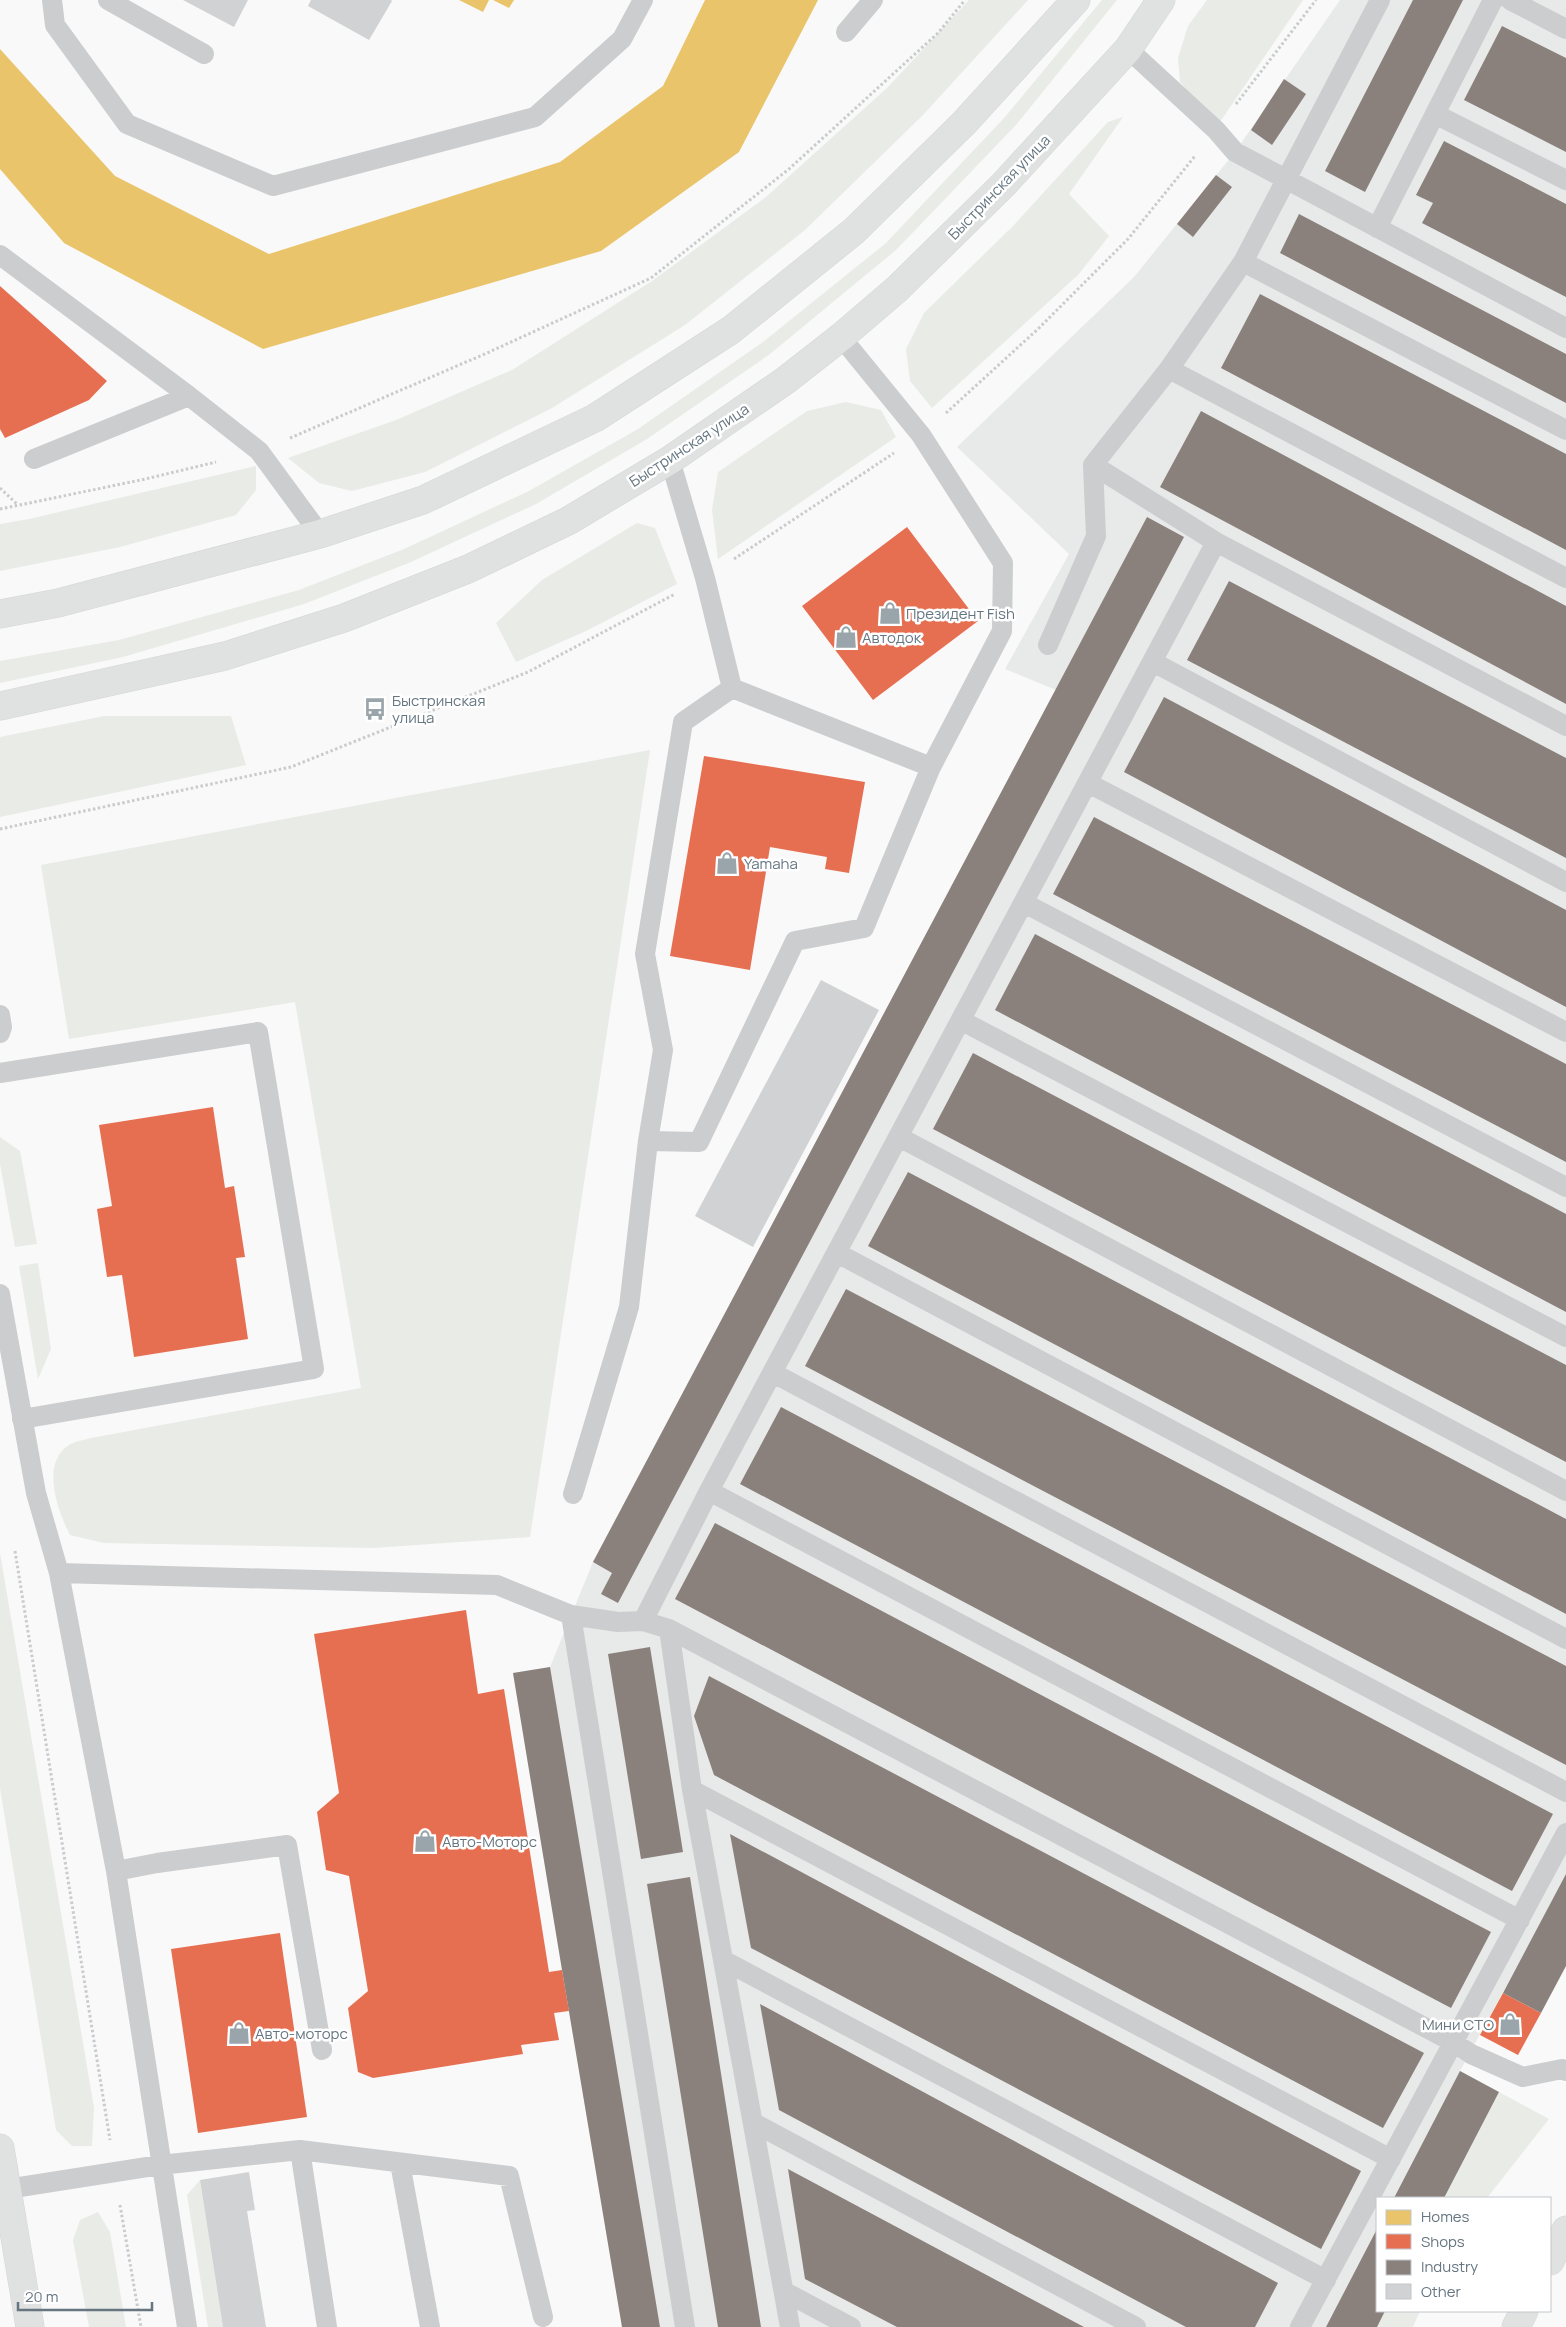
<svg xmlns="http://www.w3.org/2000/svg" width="1566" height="2327" font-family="Manrope,sans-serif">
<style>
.built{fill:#e8e9e9}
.green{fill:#e8ebe6}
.homes{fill:#e9c46a}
.shops{fill:#e76f51}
.industry{fill:#8a817c}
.building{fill:#d0d2d3}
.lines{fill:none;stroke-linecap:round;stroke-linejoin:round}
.secondary-casing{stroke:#d5d6d7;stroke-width:29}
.path{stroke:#c9cbcc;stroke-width:3;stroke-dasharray:2.5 2.5;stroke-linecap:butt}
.lane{stroke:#cccdce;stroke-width:20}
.secondary{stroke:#e0e1e1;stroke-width:28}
.labels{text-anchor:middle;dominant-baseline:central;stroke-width:5;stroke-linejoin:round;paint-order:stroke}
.street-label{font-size:15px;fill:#667681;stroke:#fff}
.poi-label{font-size:15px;fill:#667681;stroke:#fff;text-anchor:start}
</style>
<rect width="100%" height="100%" fill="#f9f9f9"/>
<path class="built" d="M1340 0H1566V1876L1460 2071 1499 2092 1444 2198H1377V2311H1385L1377 2327H622L513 1673 550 1667 593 1562 1056 690 1005 669 1069 554 957 447 1134 277 1235 152Z"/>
<path class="green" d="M969 0H1028L923 115 805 230 685 325 552 408 425 472 352 491 319 483 288 458 396 420 512 370 652 281 766 197 887 88Z
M1102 0H1117L1016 125 896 250 770 354 647 439 536 504 411 562 304 604 123 657 0 683V661L119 640 299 590 404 549 529 491 638 429 763 342 886 243 1005 117Z
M1207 0H1303L1220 122 1197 103 1180 82 1178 58 1188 26Z
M1123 117 1069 194 1109 236 1078 275 932 408 910 381 906 349 924 313 1014 225 1108 122Z
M846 402 881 410 896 437 718 559 712 510 718 472 807 411Z
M256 466V490L236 515 120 547 0 571V524L29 519Z
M637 523 655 528 677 584 586 631 516 662 496 623 542 580Z
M104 716H231L246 765 0 817V737Z
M650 750 530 1537 373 1548 104 1543 70 1535C58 1512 40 1463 69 1445 75 1441 85 1440 91 1438L361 1388 295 1002 69 1039 41 865Z
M0 1137 20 1151 37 1244 15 1247 0 1164Z
M38 1263 51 1349 38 1379 19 1266Z
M0 1553 94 2108 92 2146H72L56 2130 0 1788Z
M1499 2092 1549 2119 1487 2198H1444Z
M200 2180 223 2327H208L187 2195Z
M98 2212 110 2232 126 2327H89L73 2240 80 2220Z
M1385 2311H1420L1413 2327H1377Z"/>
<path class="homes" d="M459 0H489L483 12Z
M493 0H514L509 8Z
M705 0H818L739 152 601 251 263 349 64 243 0 169V49L115 176 269 254 560 162 663 86Z"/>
<path class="shops" d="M0 286 107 381 89 400 5 438 0 429Z
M907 527 978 621 873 700 802 606Z
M704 756 865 782 849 873 825 869 827 857 770 847 750 970 670 956Z
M213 1107 225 1188 234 1186 245 1257 236 1258 248 1339 134 1357 122 1275 107 1277 97 1209 112 1206 99 1125Z
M466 1610 478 1694 504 1689 549 1972 562 1970 569 2011 554 2013 559 2040 521 2045 523 2054 373 2078 358 2072 348 2008 368 1991 349 1876 326 1870 317 1812 339 1793 314 1634Z
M280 1933 307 2117 198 2133 171 1949Z
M1503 1993 1541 2013 1518 2055 1480 2035Z"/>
<path class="industry" d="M1413 0H1463L1365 192 1325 171Z
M1502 26 1566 58V152L1464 100Z
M1284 79 1306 94 1272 145 1251 130Z
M1444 141 1566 204V297L1422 223 1433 203 1416 195Z
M1216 175 1232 187 1193 237 1177 224Z
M1299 214 1566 354V403L1280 253Z
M1260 294 1566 454V550L1221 368Z
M1201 411 1566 606V704L1160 487Z
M1147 517 1184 537 618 1603 601 1594 612 1573 593 1562Z
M1229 581 1566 758V858L1187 660Z
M1164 697 1566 910V1007L1124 772Z
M1094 817 1566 1064V1162L1053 894Z
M1035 934 1566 1214V1312L995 1010Z
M973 1053 1566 1365V1462L933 1129Z
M908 1172 1566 1519V1614L868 1246Z
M846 1289 1566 1666V1765L805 1366Z
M781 1407 1553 1814 1512 1891 740 1484Z
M715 1523 1491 1932 1451 2008 675 1599Z
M650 1647 683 1852 641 1859 608 1654Z
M550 1667 660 2327H622L562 1970 513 1673Z
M709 1676 1424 2053 1383 2128 714 1775 694 1716Z
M730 1834 1361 2171 1321 2249 751 1948Z
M1566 1874V1966L1541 2013 1503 1993Z
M690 1877 761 2327H718L647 1884Z
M760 2004 1278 2283 1255 2327H1186L779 2110Z
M1460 2071 1499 2092 1444 2198H1394Z
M788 2169 1084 2327H897L805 2279Z
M1377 2229V2311H1385L1377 2327H1326Z"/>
<path class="building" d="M183 0H248L234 27Z
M311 0H391L392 1 369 40 308 6Z
M821 980 879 1010 753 1247 695 1216Z
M249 2172 255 2210 247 2211 266 2327H223L200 2180Z"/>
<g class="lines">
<defs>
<path id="secondary" d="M0 614 58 603 320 534 423 500 595 418 731 330 854 231 964 123 1076 0
M0 706 225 656 344 618 468 569 568 521 670 460 786 380 841 337 897 289 1004 184 1128 49 1161 0
M0 2148 30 2327
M1550 2261 1566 2230
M1516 2327 1524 2311"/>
</defs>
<use href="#secondary" class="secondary-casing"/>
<path class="path" d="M1236 104 1316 0
M946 413 1038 329 1128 239 1195 156
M290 438 487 353 651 278 789 169 938 33 965 0
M0 488 18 505
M0 509 141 480 216 462
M734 559 894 453
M0 829 291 767 528 672 675 594
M15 1551 110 2140
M120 2205 141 2327"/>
<path class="lane" d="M52 0 55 25 127 124 273 186 535 117 622 39 643 0
M108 0 204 54
M1510 0 1566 29
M846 32 873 0
M1128 49 1216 130 1235 152 1566 328
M1435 114 1566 180
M1377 228 1493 0
M0 255 189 396 259 451 320 534
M1243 262 1566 430
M841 337 921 435 1003 563 1002 631 931 767
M1169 369 1566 578
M34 459 189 396
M1093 465 1216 542 1566 726
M1048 645 1096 536 1093 465 1169 369 1243 262 1380 0
M1153 662 1566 882
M1088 783 1566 1032
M1024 903 1566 1187
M0 1015 2 1027 0 1033
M962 1021 1566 1337
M0 1073 258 1032 314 1369 22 1419
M899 1137 1566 1491
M648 1141 699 1142 795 941 864 928 931 767 732 688 705 578 670 460
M837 1253 1566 1639
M0 1294 36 1493 59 1573
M773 1373 1566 1792
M709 1491 1520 1920
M573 1494 629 1307 648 1141 663 1050 645 954 683 722 732 688
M571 1615 685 2327
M643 1621 709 1491 1216 542
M669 1629 692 1790 790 2327
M692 1790 1391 2159
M116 1871 157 1863 287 1845 322 2050
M723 1960 1326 2280
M754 2123 1136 2327
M300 2150 327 2327
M400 2163 430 2327
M7 2189 160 2165 300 2150 509 2176 543 2317
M785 2292 851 2327
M187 2327 116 1871 59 1573 497 1585 571 1615 618 1622 643 1621 669 1629 1453 2042 1471 2054 1523 2077 1562 2069 1566 2071
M1300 2327 1566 1833"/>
<use href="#secondary" class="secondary"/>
</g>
<defs>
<symbol id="shop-bare" viewBox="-9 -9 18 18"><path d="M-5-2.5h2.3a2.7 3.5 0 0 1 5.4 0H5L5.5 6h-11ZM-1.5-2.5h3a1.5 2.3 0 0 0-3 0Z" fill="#99a4ab" stroke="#fff" stroke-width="2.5" paint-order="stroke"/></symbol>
<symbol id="bus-bare" viewBox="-9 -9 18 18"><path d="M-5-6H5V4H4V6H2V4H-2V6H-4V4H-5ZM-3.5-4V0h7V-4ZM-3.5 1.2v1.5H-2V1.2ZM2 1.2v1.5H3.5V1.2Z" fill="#99a4ab" stroke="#fff" stroke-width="2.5" paint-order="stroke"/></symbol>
</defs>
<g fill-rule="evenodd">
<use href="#shop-bare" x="874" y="597" width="32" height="32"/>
<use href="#shop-bare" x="830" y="621" width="32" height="32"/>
<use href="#bus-bare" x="359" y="693" width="32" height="32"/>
<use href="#shop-bare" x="711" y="847" width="32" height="32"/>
<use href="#shop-bare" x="409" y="1825" width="32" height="32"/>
<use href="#shop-bare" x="1494" y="2008" width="32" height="32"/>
<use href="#shop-bare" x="223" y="2017" width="32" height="32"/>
</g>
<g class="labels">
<g class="street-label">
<text transform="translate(999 187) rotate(-46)">Быстринская улица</text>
<text transform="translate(689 445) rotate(-33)">Быстринская улица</text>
</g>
<g class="poi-label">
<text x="906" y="613">Президент Fish</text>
<text x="862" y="637">Автодок</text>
<text x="392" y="700">Быстринская<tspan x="392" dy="17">улица</tspan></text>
<text x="744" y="863">Yamaha</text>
<text x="442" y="1841">Авто-Моторс</text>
<text x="1494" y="2024" text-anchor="end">Мини СТО</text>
<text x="255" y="2033">Авто-моторс</text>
</g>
</g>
<rect x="1376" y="2197" width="175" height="115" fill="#ffffff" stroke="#c2c8cd"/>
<rect x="1386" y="2210" width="25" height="15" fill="#e9c46a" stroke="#c2c8cd"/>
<text x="1421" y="2222" font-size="15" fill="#667681">Homes</text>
<rect x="1386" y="2234" width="25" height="15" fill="#e76f51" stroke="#c2c8cd"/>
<text x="1421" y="2247" font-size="15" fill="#667681">Shops</text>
<rect x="1386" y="2260" width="25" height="15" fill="#8a817c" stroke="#c2c8cd"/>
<text x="1421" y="2272" font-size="15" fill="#667681">Industry</text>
<rect x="1386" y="2284" width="25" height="15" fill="#d0d2d3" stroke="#c2c8cd"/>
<text x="1421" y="2297" font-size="15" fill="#667681">Other</text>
<path d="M18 2302v8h134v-8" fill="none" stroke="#667681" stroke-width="2.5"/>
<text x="25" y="2302" font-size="15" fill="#667681" stroke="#ffffff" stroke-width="4" paint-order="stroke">20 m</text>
</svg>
